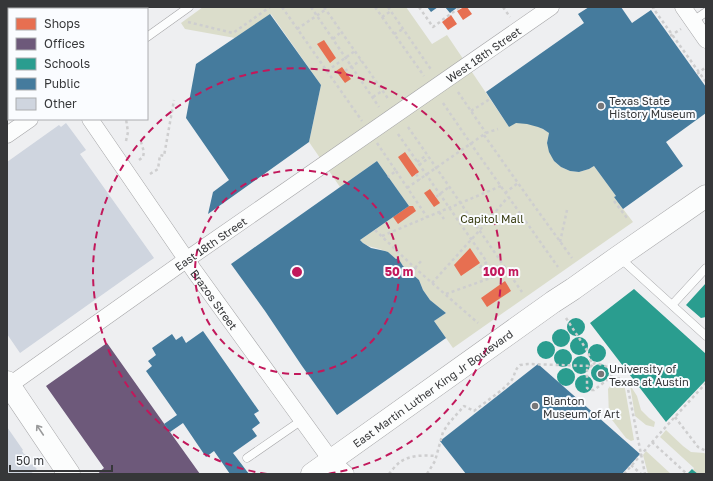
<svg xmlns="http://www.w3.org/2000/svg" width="713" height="481" font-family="'Golos Text',sans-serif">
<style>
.green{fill:#dbddcb}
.shops{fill:#e76f51}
.offices{fill:#6d597a}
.schools{fill:#2a9d8f}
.public{fill:#457b9d}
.building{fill:#cfd5df}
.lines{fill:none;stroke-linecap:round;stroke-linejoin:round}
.service-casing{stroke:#a5a5a7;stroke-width:9}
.minor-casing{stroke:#a5a5a7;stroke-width:17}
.secondary-casing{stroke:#a5a5a7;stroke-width:23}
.path{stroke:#cececf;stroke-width:2.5;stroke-dasharray:3 3;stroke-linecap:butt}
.service{stroke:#fcfdfd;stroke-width:8}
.minor{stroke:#fcfdfd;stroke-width:16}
.secondary{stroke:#fcfdfd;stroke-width:22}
.oneway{stroke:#999a9b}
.ring{fill:none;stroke:#c2185b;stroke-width:2;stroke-dasharray:7 5}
.poi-dot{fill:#767779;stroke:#fafcff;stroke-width:1.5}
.labels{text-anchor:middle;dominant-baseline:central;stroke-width:4;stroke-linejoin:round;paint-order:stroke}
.street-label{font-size:11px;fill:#363739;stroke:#fafcff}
.poi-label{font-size:11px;fill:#363739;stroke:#fafcff;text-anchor:start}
.park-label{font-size:11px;fill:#373b0f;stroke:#fafcff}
.centre{fill:#c2185b;stroke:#fafcff;stroke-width:2}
.ring-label{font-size:12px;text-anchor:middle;font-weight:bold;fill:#c2185b;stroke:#fafcff;stroke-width:4;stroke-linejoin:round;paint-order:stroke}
</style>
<rect width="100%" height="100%" fill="#eeeff1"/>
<path class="green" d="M203 7H406L432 44 447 35 509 127C511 125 513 124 515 123 525 120 541 127 549 133L547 143 554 161 561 167 570 171 579 172 589 169 594 166 616 196 614 197 633 222 453 348 434 321 446 313 430 300 423 290 419 280 403 266 398 258 396 259C392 256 389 252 385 251 376 247 367 248 360 240L409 206 377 161 340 187 309 142 321 85 271 14 235 38 185 29 181 23Z
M624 383 634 440 631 441 626 438 609 416 608 389 611 385Z
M630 385 637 396 641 410 649 418 655 422 654 427 646 425 635 416Z
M666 430 683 446 691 452 704 453 706 454V474H698L693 470 694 468 660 437Z
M646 451 671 474H648L643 455Z"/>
<path class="shops" d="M464 7H467L472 14 463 20 457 11Z
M451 15 457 24 448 30 442 22Z
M324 40 336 58 330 63 317 44Z
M342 67 351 79 345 83 336 71Z
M405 152 419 172 412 177 398 157Z
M430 189 440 203 434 207 424 193Z
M409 206H413L416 211 398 224 393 217Z
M470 248 480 263 461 276 454 265Z
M505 281 511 291 487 307 481 298Z"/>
<path class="offices" d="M107 343 170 432 200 474H100L99 472 104 468 46 386Z"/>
<path class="schools" d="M706 283V317L701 318 686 305Z
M634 289 706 354V380L666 422 590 323Z
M567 327a9 9 0 1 1 18 0a9 9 0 1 1-18 0Z
M552 338a9 9 0 1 1 18 0a9 9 0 1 1-18 0Z
M570 346a9 9 0 1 1 18 0a9 9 0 1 1-18 0Z
M537 350a9 9 0 1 1 18 0a9 9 0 1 1-18 0Z
M588 353a9 9 0 1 1 18 0a9 9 0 1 1-18 0Z
M554 358a9 9 0 1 1 18 0a9 9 0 1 1-18 0Z
M572 365a9 9 0 1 1 18 0a9 9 0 1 1-18 0Z
M591 373a9 9 0 1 1 18 0a9 9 0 1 1-18 0Z
M557 377a9 9 0 1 1 18 0a9 9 0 1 1-18 0Z
M575 384a9 9 0 1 1 18 0a9 9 0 1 1-18 0Z
M692 469 693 470 698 474H687Z"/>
<path class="public" d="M7 7H23L24 9 27 7H126L128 9H9V17L7 14Z
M427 7H438L431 12Z
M445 7H458L450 13Z
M589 7H621L632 23 651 10 706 87V113L666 142 683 166 623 209 614 197 616 196 594 166 589 169 579 172 570 171 561 167 554 161 549 152 547 143 549 133 543 129 538 127 527 124 516 123 509 127 486 92 584 23 578 14Z
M270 14 321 85 309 142 208 214 213 192 229 180 186 118 196 64Z
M9 19V95L7 92V20Z
M377 161 409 206 360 240 363 243 371 248 385 251 388 252 396 259 398 258 403 266 419 280 423 290 430 300 446 313 434 321 446 338 337 415 302 366 265 311 231 264Z
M203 331 259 411 254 414 260 423 252 429 257 436 233 453 249 474H230L214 451 206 457 183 423 170 432 164 424 177 415 146 371 152 366 148 361 156 355 152 348 172 334 176 340 182 336 186 343Z
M538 364 640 454 622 474H466L440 441Z"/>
<path class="building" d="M66 123 86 150 80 154 154 258 20 353 7 334V162L59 125 61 127Z
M7 427 23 450 22 451 24 454H25L30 459 28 461 31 465 32 464 37 469 30 474H7Z"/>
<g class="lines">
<defs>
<path id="service" d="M693 21 706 12
M147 37 189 7
M619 257 706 336
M672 305 706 268
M247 458 302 420"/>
<g id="minor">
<path d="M683 7 706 40"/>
<path id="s1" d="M90 119 195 272 331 460 346 474"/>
<path d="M7 135 30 119"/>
<path id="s2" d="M7 387 186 260 551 7"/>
</g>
<g id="secondary">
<path d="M7 382 69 474"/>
<path id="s3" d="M312 474 553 302 573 289 618 257 706 196"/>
</g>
</defs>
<use href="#service" class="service-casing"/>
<use href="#minor" class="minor-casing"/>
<use href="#secondary" class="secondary-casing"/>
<path class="path" d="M282 7 362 121
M311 7 379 107
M324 7 389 100
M375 7 424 76
M388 7 432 71
M419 7 433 27 460 7
M503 7 510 17
M655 7 653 8 706 82
M382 17 391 11
M188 22 233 33 270 7
M297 29 325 10
M394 34 403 29
M670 36 681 29
M333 39 341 32
M327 71 355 51
M345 71 361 60
M697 74 706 67
M458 92 486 133
M373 97 382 91
M443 103 471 144 558 267
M471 111 490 99
M408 127 522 292
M398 134 487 262 480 267 479 264
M484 135 530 200 572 258
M126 141 128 132 126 119
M377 143 396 171 388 177
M139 160 143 157 144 152 141 142
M417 162 427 155
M419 165 429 158
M396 171 427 217
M150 174 158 169 160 155 164 156 174 100
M416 174 420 180
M407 188 486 133 498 129
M505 193 518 183
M436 197 449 187
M614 201 627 218
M439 212 444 219
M375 230 415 268 478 323
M382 236 501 186
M560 242 567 210
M415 268 422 260
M432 283 479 231 508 197
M446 294 507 272
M566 318 588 352 592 365 587 370V388L590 390H594L611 377C614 367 603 365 595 363L592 365
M611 377 621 379 627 384 645 474
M675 417 698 447 706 451
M652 442 687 474
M631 465 641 474
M389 474C392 470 396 465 400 462 410 455 424 455 436 456
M427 474 435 461 443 432 449 423 464 406 474 411C486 401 500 393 511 381 515 376 514 370 520 365L528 364 590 366
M624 474 662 431 706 383"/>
<use href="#service" class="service"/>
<use href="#minor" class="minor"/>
<use href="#secondary" class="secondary"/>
</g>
<defs><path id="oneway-shaft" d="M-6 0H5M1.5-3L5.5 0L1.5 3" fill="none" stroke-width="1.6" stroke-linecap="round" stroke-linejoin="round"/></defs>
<use class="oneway" href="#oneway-shaft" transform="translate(40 430) rotate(-124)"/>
<g class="ring">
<circle cx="297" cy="272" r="102"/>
<path d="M267 474A204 204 0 1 1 327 474"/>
</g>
<g class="poi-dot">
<circle cx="601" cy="106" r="4"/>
<circle cx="601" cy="374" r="4"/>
<circle cx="535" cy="406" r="4"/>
</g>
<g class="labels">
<g class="street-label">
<text stroke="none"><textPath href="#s2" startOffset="581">West 18th Street</textPath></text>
<text stroke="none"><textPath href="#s2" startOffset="249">East 18th Street</textPath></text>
<text stroke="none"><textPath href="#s1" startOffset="219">Brazos Street</textPath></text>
<text stroke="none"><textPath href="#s3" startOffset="148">East Martin Luther King Jr Boulevard</textPath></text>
</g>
<g class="poi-label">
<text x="609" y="100">Texas State<tspan x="609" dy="13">History Museum</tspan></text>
<text x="609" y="368">University of<tspan x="609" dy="13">Texas at Austin</tspan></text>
<text x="543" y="400">Blanton<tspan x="543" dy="13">Museum of Art</tspan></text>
</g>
<g class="park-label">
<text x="492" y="218">Capitol Mall</text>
</g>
</g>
<circle cx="297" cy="272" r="6" class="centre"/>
<g class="ring-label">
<text x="399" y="276">50 m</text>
<text x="501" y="276">100 m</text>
</g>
<rect width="713" height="481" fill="none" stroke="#363739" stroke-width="16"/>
<rect x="8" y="8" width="140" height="112" fill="#fafcff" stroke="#acadb0"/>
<rect x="16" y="18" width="20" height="12" fill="#e76f51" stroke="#acadb0"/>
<text x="44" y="28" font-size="12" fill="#363739">Shops</text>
<rect x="16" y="38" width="20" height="12" fill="#6d597a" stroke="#acadb0"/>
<text x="44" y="48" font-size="12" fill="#363739">Offices</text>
<rect x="16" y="58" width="20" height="12" fill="#2a9d8f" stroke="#acadb0"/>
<text x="44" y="68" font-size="12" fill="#363739">Schools</text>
<rect x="16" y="78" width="20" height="12" fill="#457b9d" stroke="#acadb0"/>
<text x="44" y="88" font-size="12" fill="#363739">Public</text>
<rect x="16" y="98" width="20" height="12" fill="#cfd5df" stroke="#acadb0"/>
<text x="44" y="108" font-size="12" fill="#363739">Other</text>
<path d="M10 465v6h102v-6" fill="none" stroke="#363739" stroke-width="2"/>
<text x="16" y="465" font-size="12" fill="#363739" stroke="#fafcff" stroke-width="3" paint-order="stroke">50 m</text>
</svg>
